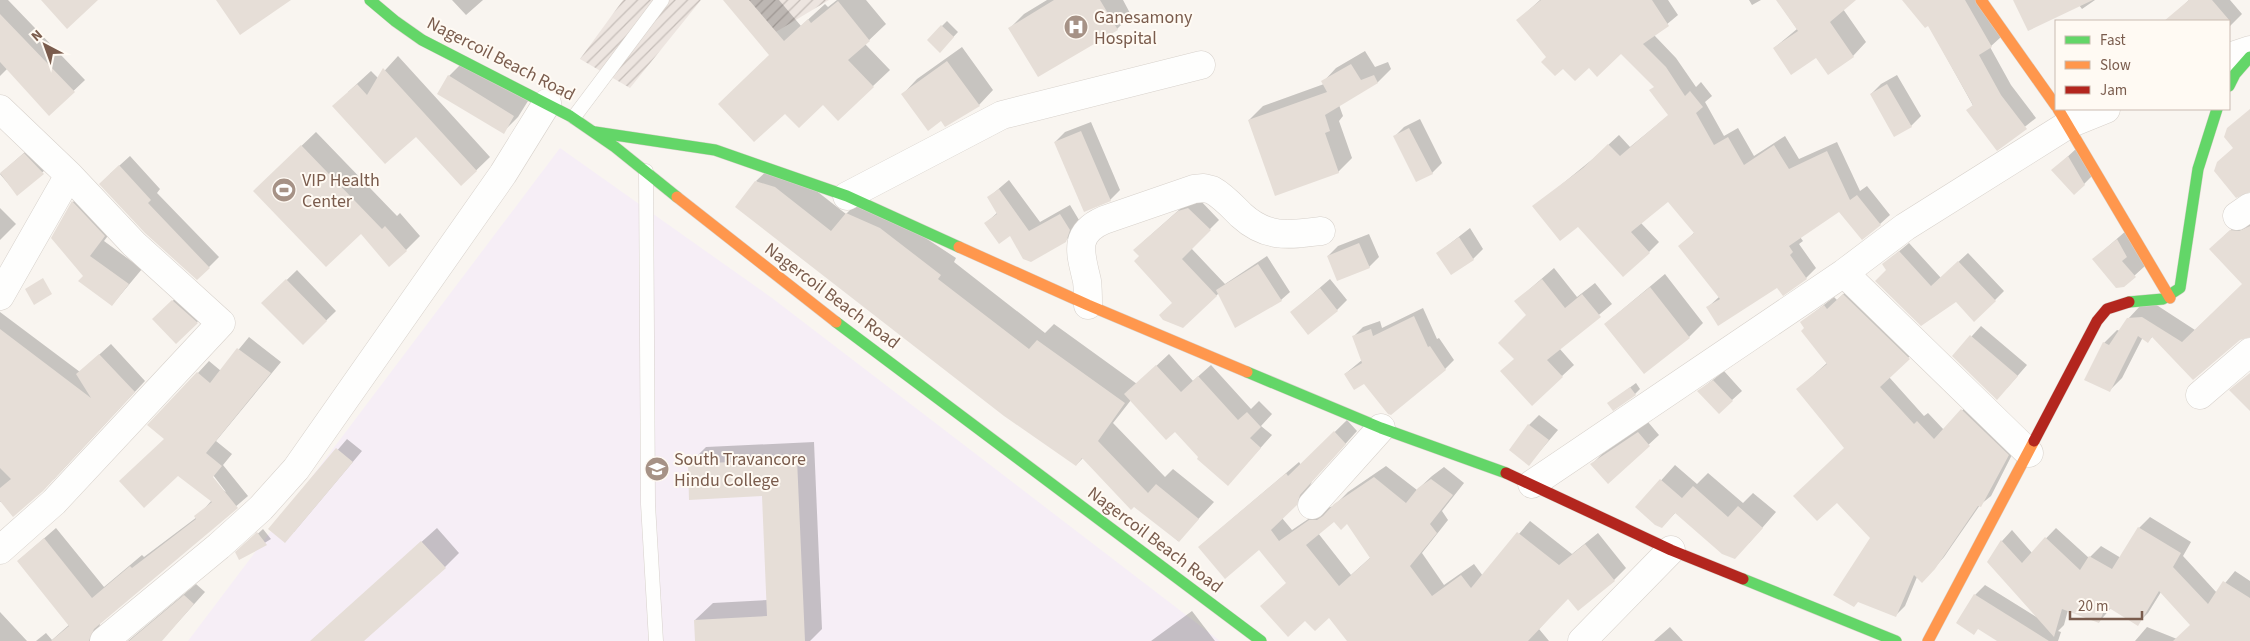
<svg xmlns="http://www.w3.org/2000/svg" width="2250" height="641" font-family="'Source Sans 3',sans-serif">
<style>
.industrial{fill:url(#industrial-furrows)}
.education{fill:#f6eef6}
.shadow{fill:#0003;fill-rule:evenodd}
.building{fill:#e6ded7;fill-rule:evenodd}
.lines{fill:none;stroke-linecap:round;stroke-linejoin:round}
.lane-casing{stroke:#d7d1cb;stroke-width:15}
.street-casing{stroke:#d7d1cb;stroke-width:29}
.fast-casing{stroke:#d9d2cb;stroke-width:12}
.slow-casing{stroke:#d9d2cb;stroke-width:12}
.jam-casing{stroke:#d9d2cb;stroke-width:12}
.lane{stroke:#fefefd;stroke-width:14}
.street{stroke:#fefefd;stroke-width:28}
.fast{stroke:#63d668;stroke-width:11}
.slow{stroke:#ff974d;stroke-width:11}
.jam{stroke:#b3261e;stroke-width:11}
.labels{text-anchor:middle;dominant-baseline:central;stroke-width:4;stroke-linejoin:round;paint-order:stroke}
.poi-label{font-size:18px;fill:#7a5c4d;stroke:#fffaf3;text-anchor:start}
.street-label{font-size:18px;fill:#7a5c4d;stroke:#fffaf3}
</style>
<defs>
<pattern id="industrial-furrows" width="10" height="10" patternUnits="userSpaceOnUse" patternTransform="scale(1.25)"><rect width="10" height="10" fill="#ede5e0"/><path d="M-1 1l2-2M0 10L10 0M9 11l2-2" fill="none" stroke="#c5bdb8"/></pattern>
</defs>
<rect width="100%" height="100%" fill="#f9f5f0"/>
<path class="industrial" d="M623 0H701L630 88 580 59Z
M742 0H829L774 33Z"/>
<path class="education" d="M560 148 772 298 1220 641H188Z"/>
<path class="shadow" d="M0 0H8L85 80 49 114 8 68 0 76Z
M452 0H483L466 15Z
M724 0H779L801 26 825 4 828 7 837 0H866L886 24 865 44 890 70 873 86 823 103 771 55Z
M1047 0H1123L1131 15 1117 29 1010 28 1024 14Z
M1540 0H1668L1678 15 1654 35 1676 58 1696 87 1701 82 1712 96 1705 102 1724 136 1738 128 1754 156 1785 136 1799 159 1837 142 1860 191 1867 186 1890 215 1880 224 1839 210 1800 237 1803 241 1799 244 1816 268 1806 278 1708 307 1720 296 1680 246 1695 232 1668 200 1641 223 1659 242 1649 252 1534 207 1594 158 1619 135 1630 147 1669 115 1655 86 1621 52 1589 66 1563 67 1548 57 1518 20Z
M1749 0H1761L1752 5Z
M1777 0H1854L1843 9 1866 42 1853 56H1816L1774 48 1797 29Z
M1903 0H1977L2001 37 1990 47 2011 85 2036 118 1997 149 1928 24Z
M2014 0H2095L2082 9 2079 5Z
M2189 0H2230L2242 14 2229 27V21H2182L2175 13Z
M947 21 958 32 940 51 928 40Z
M962 47 993 90 979 105 941 119 903 94 917 79Z
M1365 51 1375 67 1388 62 1391 69 1378 82 1339 105 1343 116 1339 121 1352 158 1338 172 1249 120 1263 106 1324 84 1323 82 1336 68Z
M398 56 490 157 461 185 416 135 348 92 371 71 378 78Z
M463 62 528 101 518 117 503 132 449 76Z
M1897 75 1921 116 1911 126 1871 94 1881 84Z
M1420 119 1442 163 1432 173 1394 137 1404 127Z
M1091 122 1120 190 1110 200 1055 142 1065 132Z
M316 132 397 216 400 213 420 236 406 250 361 232 269 177Z
M34 144 52 164 17 194 0 174Z
M2078 147 2094 174 2084 184 2063 161Z
M130 156 160 189 157 193 219 257 197 279 110 174Z
M773 165 791 171 846 214 863 197 956 258 954 262 1045 333 1054 324 1137 384 1169 354 1193 381 1211 365 1251 409 1259 401 1272 414 1261 426 1272 435 1239 472 1200 457 1175 430 1131 400 1113 423 1165 477 1173 469 1214 502 1178 541 1083 458 1076 465 756 181Z
M1009 180 1040 222 1070 205 1079 220 1076 230 1065 241 1010 234 986 223 998 212 989 197Z
M87 188 119 221 104 241 142 269 112 305 85 276 53 237 73 202Z
M1198 198 1219 220 1191 248 1225 284 1267 256 1290 292 1281 300 1219 293 1183 327 1173 303 1140 256 1144 241 1189 201Z
M0 208 16 224 0 240Z
M2244 218 2250 219V336L2239 339 2193 378 2153 336 2148 341 2143 337 2122 378 2109 391 2104 343 2117 330 2120 331 2128 319 2141 305 2155 304 2195 330 2244 284 2224 236Z
M1470 228 1483 249 1473 259 1452 273 1438 253Z
M2127 230 2145 266 2124 285 2104 250Z
M1369 234 1379 257 1369 267 1328 256 1338 246Z
M1909 243 1941 278 1968 253 2004 291 1995 300 1956 301 1888 269 1884 264Z
M1554 268 1577 297 1595 283 1612 304 1559 348 1574 365 1562 376 1515 358 1527 315 1516 301Z
M297 270 336 311 303 343 263 303Z
M1665 274 1703 323 1689 337 1605 324Z
M1330 279 1347 300 1337 310 1302 303Z
M1853 285 1918 348 1889 377 1924 416 1928 413 1944 430 1972 400 2017 445 1991 496 1980 505 1944 557 1931 572 1917 577 1905 606 1895 616 1846 448 1798 389 1827 363 1802 322 1834 297 1837 300Z
M183 291 207 313 197 322 154 319Z
M1423 308 1437 339 1439 338 1454 360 1445 369 1364 383 1345 374 1362 360 1354 336 1363 327 1380 321 1382 328Z
M0 312 80 372 111 344 145 381 54 479 0 502Z
M1981 326 2027 365 2007 388 1954 356Z
M249 337 281 362 216 441 232 454 223 465 248 496 100 623 99 631 105 641H36L46 633 52 640 70 624 18 561 56 528 104 587 142 555 144 557 197 517 212 500 165 438 198 373 209 361 221 371ZM210 471 226 492 221 489 208 473Z
M1724 371 1742 391 1732 400 1699 391Z
M1636 383 1640 389 1635 394 1609 403Z
M1539 415 1558 430 1529 464V425Z
M1347 420 1357 431 1312 481 1308 491 1282 518 1292 530 1323 509 1334 506 1348 492 1386 466 1417 490 1432 476 1444 467 1464 483 1442 511 1448 520 1422 553 1444 585 1474 564 1483 576 1530 521 1572 554 1598 533 1626 568 1614 580 1568 597 1539 629 1549 641H1349L1329 617 1287 583 1259 548 1199 547 1299 462 1301 465ZM1334 520 1348 523 1371 557 1351 575 1318 533Z
M1648 422 1659 435 1608 482 1592 464 1602 454Z
M347 439 362 451 294 532 270 529Z
M814 442 822 629 810 641H696L695 620 713 603 768 600 763 495 689 464 706 447Z
M1675 465 1697 484 1708 473 1743 503 1753 493 1776 512 1749 543 1676 512 1662 527 1637 507Z
M2150 517 2191 542 2183 556 2217 593 2235 571 2250 581V641H2135L2147 627 2177 639 2192 625 2161 592 2148 613 2137 624 2111 608 2099 622 2068 610 2064 625 2058 631 2061 632 2058 641H1999L1975 595 1985 585 2038 618 1989 562 2002 541 2012 530 2032 553 2056 528 2089 558 2101 546 2121 558 2139 528Z
M437 528 459 553 445 567 362 641H311Z
M263 529 271 539 240 558 242 548Z
M196 584 205 592 161 641H128Z
M1192 611 1215 641H1151Z
M0 612 27 641H0Z
M1670 627 1683 641H1654Z"/>
<path class="building" d="M41 0H98L67 29Z
M216 0H291L240 35Z
M723 0H749L784 41 808 19 811 23 838 1 870 41 848 60 874 87 838 121 823 105 799 128 785 114 754 142 718 104 769 55Z
M1054 0H1100L1118 30 1038 77 1008 28Z
M1541 0H1652L1669 26 1643 44 1666 67 1685 96 1690 91 1703 107 1696 113 1714 145 1728 137 1744 165 1774 145 1789 169 1827 151 1850 200 1857 195 1881 225 1862 240 1839 212 1789 246 1793 252 1790 255 1807 279 1783 296 1777 288 1718 326 1706 307 1720 299 1678 246 1694 233 1668 202 1631 232 1650 253 1623 277 1578 227 1560 241 1532 206 1583 168 1608 144 1620 156 1668 115 1649 90 1654 87 1621 54 1597 77 1589 68 1575 81 1563 69 1555 76 1541 62 1546 57 1516 20Z
M1776 0H1856L1830 22 1854 57 1828 75 1816 58 1791 75 1773 48 1798 31Z
M1902 0H1965L1992 47 1979 55 2001 95 2027 129 1997 151 1966 110 1973 105 1928 26 1925 28Z
M2013 0H2093L2028 31Z
M2189 0H2212L2230 21H2164Z
M0 14 75 92 49 116 0 62Z
M941 25 954 37 940 53 927 40Z
M947 61 980 106 945 127 941 121 928 131 901 94Z
M1351 64 1361 80 1374 75 1378 83 1325 115 1330 131 1325 133 1339 173 1275 196 1248 120 1327 92 1321 81Z
M383 68 477 171 461 186 416 137 385 164 332 106 357 84 367 95Z
M448 75 514 116 504 134 437 94Z
M1887 84 1912 127 1894 137 1870 94Z
M2250 109V192L2236 198 2214 171 2217 162 2233 148 2224 137 2227 128Z
M1409 128 1433 174 1416 182 1393 136Z
M1081 131 1111 201 1084 212 1054 142Z
M301 145 382 229 385 226 407 251 389 267 361 234 326 267 253 191Z
M24 153 44 174 17 196 0 173Z
M2068 156 2085 185 2074 195 2051 170Z
M119 165 151 200 148 203 210 268 197 280 145 233 99 184Z
M755 181 775 187 831 231 846 213 880 228 941 275 938 279 1029 349 1037 340 1125 403 1098 441 1148 493 1156 484 1199 519 1179 542 1134 507 1131 510 1082 458 1076 466 1004 416 735 207Z
M999 189 1029 231 1060 214 1070 230 1066 242 1031 262 1023 259 1010 236 999 244 984 223 997 214 987 197Z
M72 201 105 236 90 256 129 284 112 306 78 281 83 276 51 238Z
M1188 208 1211 230 1182 259 1217 296 1183 328 1163 320 1159 315 1172 303 1134 261 1139 256 1133 250 1178 211Z
M2250 226V337L2240 340 2193 380 2152 337 2148 343 2138 336 2110 392 2084 380 2103 342 2109 345 2127 318 2142 317 2182 342 2242 284 2209 249 2230 230 2239 231Z
M1459 237 1474 260 1451 275 1436 253Z
M2117 239 2127 257 2122 261 2136 277 2124 287 2116 288 2092 259Z
M1359 243 1370 268 1337 281 1327 256Z
M1899 251 1931 286 1958 261 1996 301 1974 322 1956 302 1921 326 1875 281 1886 270 1882 264Z
M1258 264 1282 301 1235 328 1216 290Z
M43 278 52 294 34 305 25 289Z
M286 279 327 321 303 345 261 303Z
M1542 279 1565 308 1582 294 1601 317 1547 360 1563 377 1532 406 1500 371 1514 359 1498 343 1526 315 1514 301Z
M1650 287 1690 338 1644 374 1604 324Z
M1320 288 1338 311 1308 335 1290 312Z
M1843 294 1910 359 1880 387 1914 424 1917 421 1934 439 1961 409 2009 455 1981 507 1978 506 1935 569 1922 583 1914 575 1896 617 1858 602 1854 607 1833 595 1870 538 1837 503 1817 521 1793 496 1844 448 1796 389 1827 364 1801 331 1804 328 1800 322 1824 305 1827 309Z
M172 300 198 323 176 344 152 319Z
M1414 316 1428 347 1430 346 1446 370 1391 415 1388 414 1364 384 1354 390 1344 374 1362 363 1352 336 1371 329 1373 336Z
M0 329 91 398 76 374 99 354 135 392 43 491 13 517 0 501V488L11 479 0 468Z
M1970 335 2018 376 1997 400 1952 356Z
M237 348 271 373 206 453 222 466 213 477 238 508 94 629 89 641H51L69 626 17 561 44 538 92 598 130 566 132 568 196 519 194 516 212 502 178 476 144 508 119 481 164 439 147 425 197 372 210 383Z
M1156 365 1181 392 1198 376 1238 420 1247 412 1261 427 1250 438 1261 448 1228 486 1197 459 1198 457 1175 432 1166 440 1124 394Z
M2250 373V411L2229 390Z
M1713 380 1733 401 1719 414 1697 391Z
M1630 387 1636 395 1613 411 1607 403Z
M1528 424 1549 440 1529 466 1509 450Z
M1334 431 1346 444 1300 495 1297 505 1271 530 1279 541 1309 520H1317L1323 516 1334 504 1374 477 1406 503 1418 488 1431 479 1453 495 1430 524 1437 533 1410 566 1432 596 1461 575 1471 588 1517 532 1559 565 1585 544 1615 581 1578 611 1568 599 1528 641H1347L1329 618 1315 631 1305 621 1288 637 1260 606 1286 583 1259 550 1225 579 1198 547 1286 473 1288 476ZM1334 522 1341 530 1347 524 1370 558 1339 586 1306 545Z
M1638 432 1650 446 1608 484 1590 464Z
M336 448 353 462 285 543 268 529Z
M797 459 805 641H695L694 620 767 616 762 496 689 500 688 464Z
M1660 479 1682 498 1693 486 1728 517 1738 506 1763 528 1735 559 1722 554 1675 513 1662 528 1655 525 1635 507Z
M2138 527 2181 553 2173 567 2208 604 2223 581 2250 598V641H2173L2190 625 2159 591 2138 626 2106 606 2099 623 2062 609 2054 637 1987 562 2001 540 2022 563 2045 537 2080 570 2089 556 2112 569Z
M257 532 267 545 239 560 235 552Z
M421 541 446 568 364 641H310Z
M1974 594 2049 641H1997L1978 629 1974 635 1956 623Z
M184 595 194 604 162 641H129Z"/>
<g class="lines">
<defs>
<path id="lane" d="M574 117 662 0
M646 171 648 504 656 641"/>
<path id="street" d="M2229 57 2250 50
M0 109 69 175 0 296
M847 196 1002 115 1201 65
M2237 216 2250 207
M1844 273 2029 453
M1088 305C1088 297 1088 289 1087 281 1081 254 1072 234 1104 220L1194 189 1204 188 1212 190C1223 196 1232 206 1241 215 1267 239 1290 235 1321 231
M2200 395 2250 352
M1532 484 1844 273 1905 227 2069 124 2106 109
M1312 505 1381 428
M0 550 54 502 221 323 134 244 69 175
M104 641 219 546 261 508 296 469 503 174 547 103
M1582 641 1671 550"/>
<path id="fast" d="M370 0 395 21 422 40 570 116 615 147 677 197
M2229 86 2235 74 2250 57
M595 132 715 150 847 196 959 247
M2129 302 2163 299 2180 288 2198 169 2217 109
M836 322 1261 641
M1247 372 1381 428 1506 473
M1743 579 1896 641"/>
<path id="slow" d="M1981 0 2056 106
M2058 109 2170 298
M677 197 836 322
M959 247 1088 305 1247 372
M1928 641 2034 441"/>
<path id="jam" d="M2034 441 2097 321 2107 309 2129 302
M1506 473 1671 550 1743 579"/>
</defs>
<use href="#lane" class="lane-casing"/>
<use href="#street" class="street-casing"/>
<use href="#fast" class="fast-casing"/>
<use href="#slow" class="slow-casing"/>
<use href="#jam" class="jam-casing"/>
<use href="#lane" class="lane"/>
<use href="#street" class="street"/>
<use href="#fast" class="fast"/>
<use href="#slow" class="slow"/>
<use href="#jam" class="jam"/>
</g>
<defs>
<symbol id="hospital-disc" viewBox="-11 -11 22 22"><circle r="9.5" fill="#a69286" stroke="#fffaf3"/><path d="M-5-5h3v3.5h4V-5h3V5h-3V1.5h-4V5h-3Z" fill="#fff"/></symbol>
<symbol id="stadium-disc" viewBox="-11 -11 22 22"><circle r="9.5" fill="#a69286" stroke="#fffaf3"/><path d="M0-5a6.5 5 0 1 0 0 10a6.5 5 0 1 0 0-10ZM-3.5-1.8h7v3.6h-7Z" fill="#fff"/></symbol>
<symbol id="university-disc" viewBox="-11 -11 22 22"><circle r="9.5" fill="#a69286" stroke="#fffaf3"/><path d="M0-5L7-2L0 1L-7-2ZM-4 1L0 2.5L4 1V4Q0 6-4 4Z" fill="#fff"/></symbol>
</defs>
<g fill-rule="evenodd">
<use href="#hospital-disc" x="1062" y="13" width="28" height="28"/>
<use href="#stadium-disc" x="270" y="176" width="28" height="28"/>
<use href="#university-disc" x="643" y="455" width="28" height="28"/>
</g>
<g class="labels">
<g class="poi-label">
<text x="1094" y="17">Ganesamony<tspan x="1094" dy="21">Hospital</tspan></text>
<text x="302" y="180">VIP Health<tspan x="302" dy="21">Center</tspan></text>
<text x="674" y="459">South Travancore<tspan x="674" dy="21">Hindu College</tspan></text>
</g>
<g class="street-label">
<text transform="translate(501 59) rotate(27)">Nagercoil Beach Road</text>
<text transform="translate(832 296) rotate(37)">Nagercoil Beach Road</text>
<text transform="translate(1155 540) rotate(37)">Nagercoil Beach Road</text>
</g>
</g>
<rect x="2055" y="20" width="175" height="90" fill="#fffaf3" stroke="#cabbb1"/>
<rect x="2065" y="36" width="25" height="8" fill="#63d668" stroke="#cabbb1"/>
<text x="2100" y="45" font-size="15" fill="#7a5c4d">Fast</text>
<rect x="2065" y="61" width="25" height="8" fill="#ff974d" stroke="#cabbb1"/>
<text x="2100" y="70" font-size="15" fill="#7a5c4d">Slow</text>
<rect x="2065" y="86" width="25" height="8" fill="#b3261e" stroke="#cabbb1"/>
<text x="2100" y="95" font-size="15" fill="#7a5c4d">Jam</text>
<g transform="translate(45 45) rotate(319)" stroke="#fffaf3" stroke-width="4" paint-order="stroke">
<path d="M0-4L9 19L0 12L-9 19Z" fill="#7a5c4d"/>
<text y="-8" font-size="14" font-weight="bold" text-anchor="middle" fill="#7a5c4d">N</text>
</g>
<path d="M2070 611v8h72v-8" fill="none" stroke="#7a5c4d" stroke-width="2.5"/>
<text x="2078" y="611" font-size="15" fill="#7a5c4d" stroke="#fffaf3" stroke-width="4" paint-order="stroke">20 m</text>
</svg>
